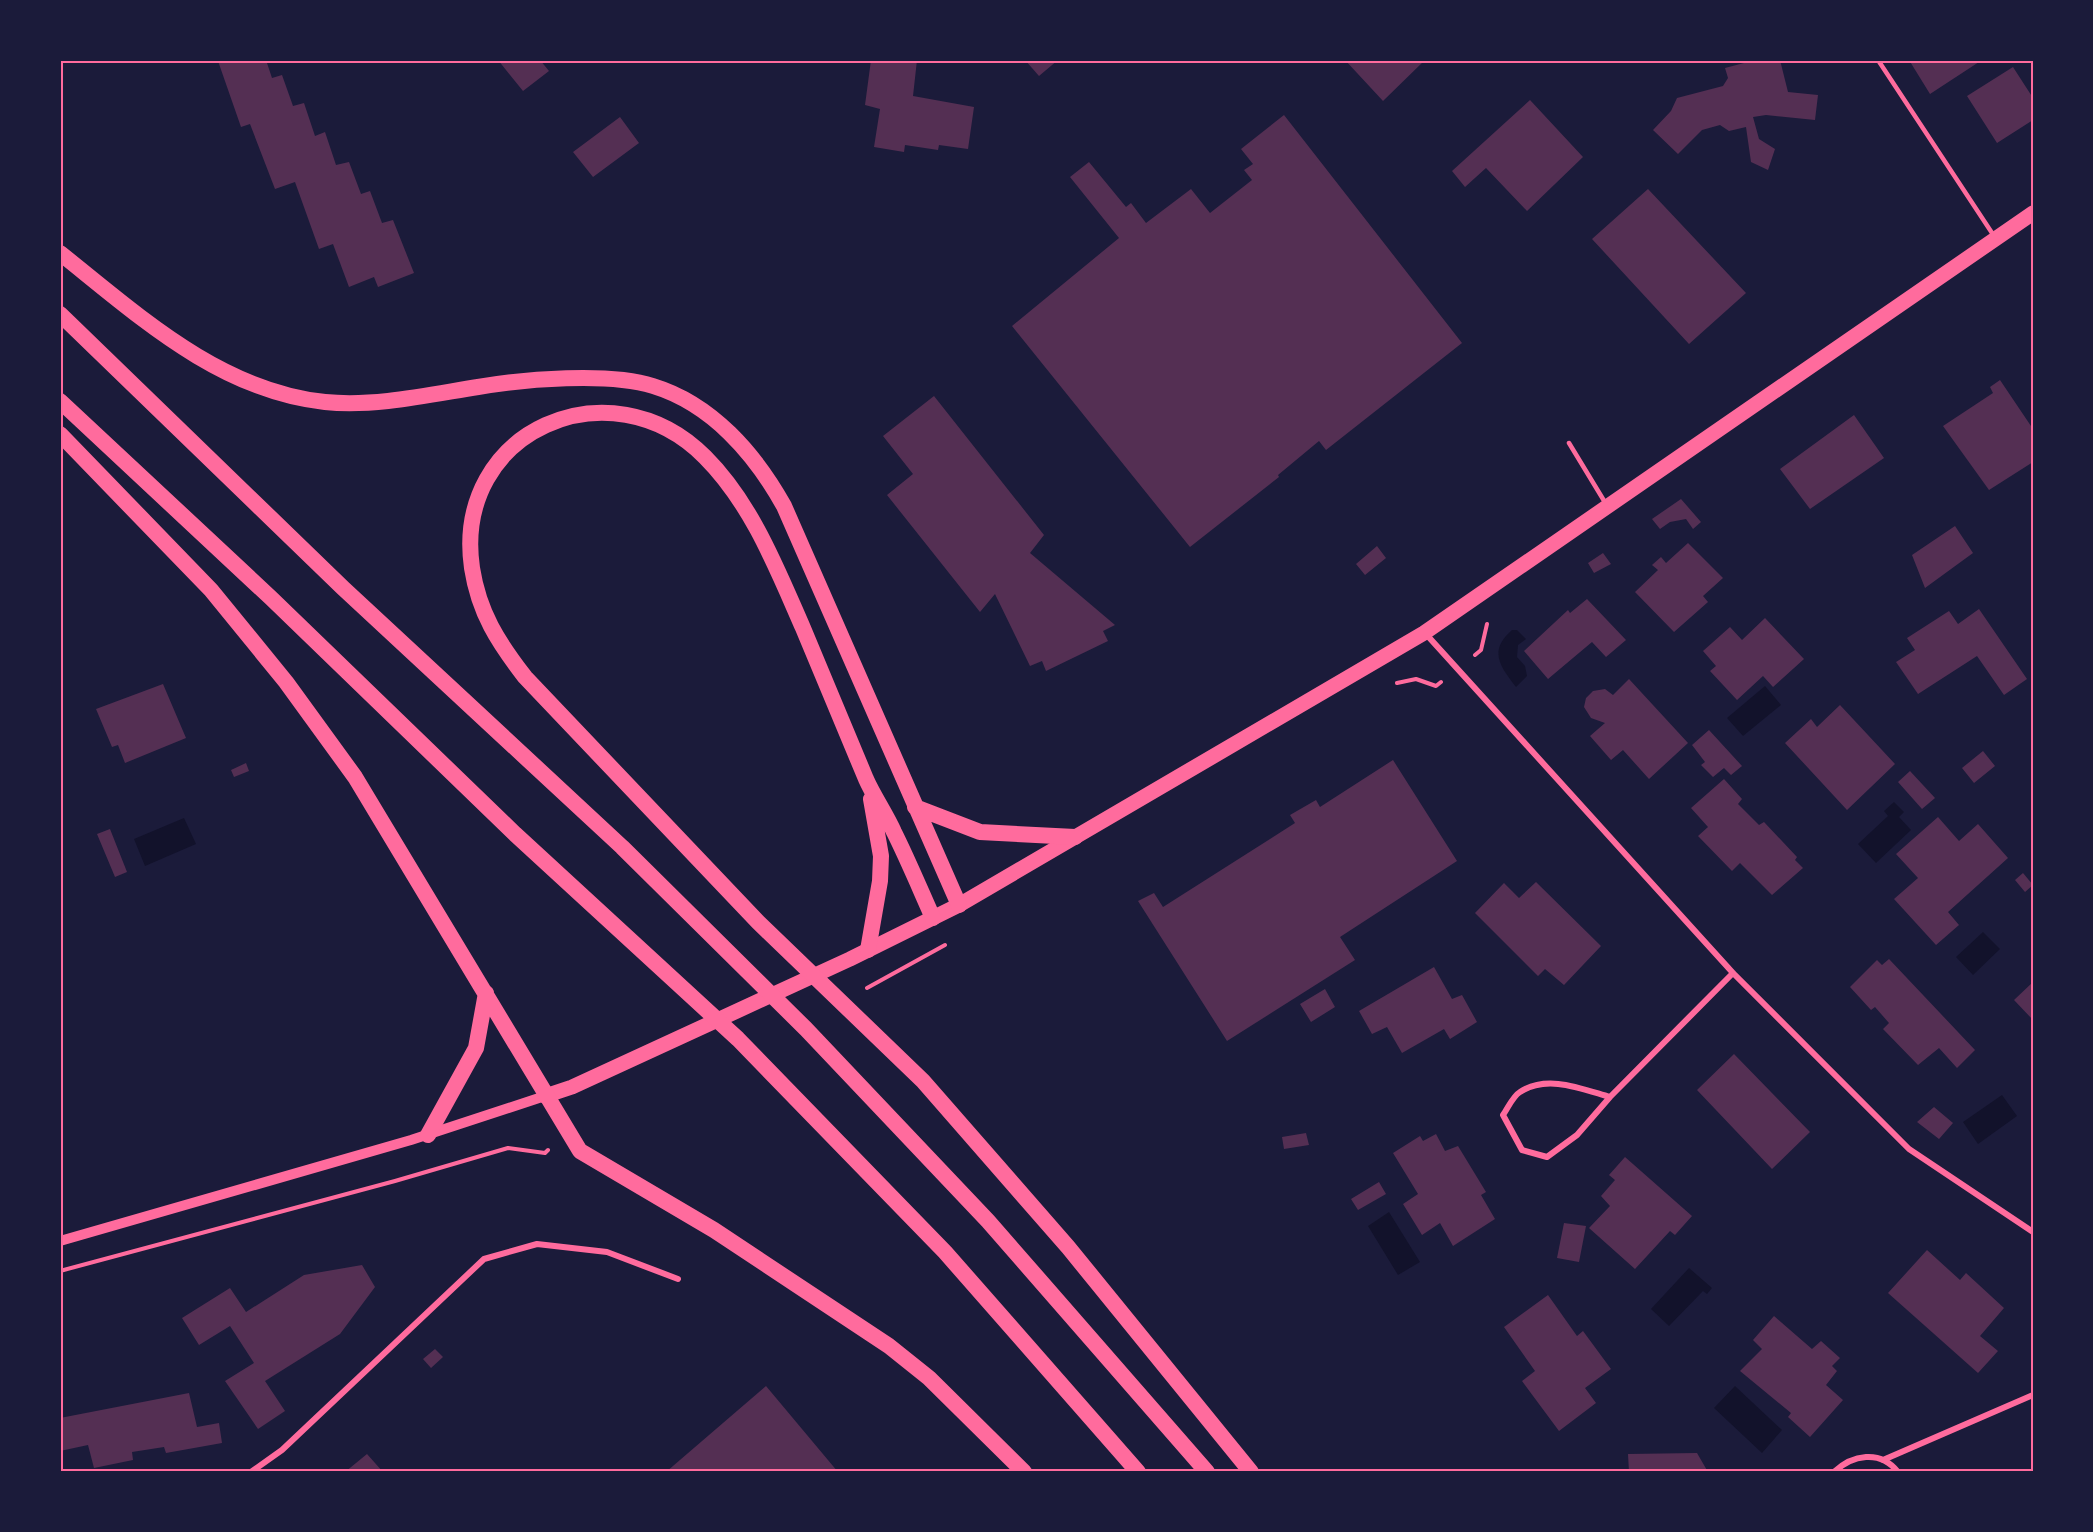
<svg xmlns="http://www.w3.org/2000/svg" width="2093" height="1532" font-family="'Source Serif 4',serif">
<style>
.water{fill:#12122b}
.building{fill:#542f53}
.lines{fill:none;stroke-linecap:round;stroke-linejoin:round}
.path{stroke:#ff6b9d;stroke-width:4}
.service{stroke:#ff6b9d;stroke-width:4.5}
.minor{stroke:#ff6b9d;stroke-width:6}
.tertiary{stroke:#ff6b9d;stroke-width:10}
.primary{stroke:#ff6b9d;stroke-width:15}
.trunk{stroke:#ff6b9d;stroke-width:16}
.neatline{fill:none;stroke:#ff6b9d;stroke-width:2}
</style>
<rect width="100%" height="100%" fill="#1b1b3a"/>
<path class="water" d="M1512 630H1517L1526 639 1518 645 1517 657 1525 666 1527 676 1516 687C1500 666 1488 651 1512 630Z
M1765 686 1781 705 1743 736 1727 718Z
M1894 802 1904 812 1899 817 1911 830 1876 863 1858 844 1888 816 1884 811Z
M184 818 196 844 145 866 134 839Z
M1983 932 2000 949 1973 975 1956 957Z
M2002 1095 2017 1116 1978 1144 1963 1122Z
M1389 1212 1420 1262 1398 1275 1368 1226Z
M1689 1268 1712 1288 1707 1294 1703 1291 1669 1326 1651 1309Z
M1735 1386 1782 1430 1762 1453 1714 1408Z"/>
<path class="building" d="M209 60H266L272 78 282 75 293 106 304 103 315 136 325 132 336 165 349 162 361 194 370 191 382 223 393 220 414 273 378 287 374 277 349 287 333 244 319 249 295 182 275 189 250 124 241 127 218 61 210 63Z
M498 60H540L549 71 523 91Z
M871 60H917L913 96 974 107 968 149 939 145 938 150 905 145 904 152 874 147 880 109 865 105Z
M1025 60H1058L1039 76Z
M1345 60H1425L1383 101Z
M1743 60H1780L1788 92 1818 95 1815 120 1766 115 1753 117 1759 139 1775 149 1768 170 1751 162 1746 127 1729 131 1720 125 1702 130 1678 154 1653 130 1671 111 1677 98 1723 86 1728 78 1725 68 1744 63Z
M1909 60H1982L1930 94Z
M2013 67 2033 98V120L1997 143 1967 96Z
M1530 100 1583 157 1527 211 1486 168 1465 187 1452 171Z
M1284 115 1462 343 1326 450 1319 441 1278 475 1279 477 1190 547 1012 326 1119 238 1070 177 1089 162 1126 207 1131 203 1146 223 1191 189 1210 213 1252 180 1244 170 1253 164 1241 149Z
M620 117 639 143 593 177 573 152Z
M1648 189 1746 293 1689 344 1592 239Z
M2000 380 2033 429V462L1989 490 1943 426 1993 393 1990 387Z
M934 396 1044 535 1030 553 1115 625 1103 631 1108 641 1046 671 1042 661 1030 666 995 594 980 612 887 495 913 474 883 436Z
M1854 415 1884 458 1810 509 1780 469Z
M1681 499 1701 522 1693 529 1686 519 1670 522 1660 529 1652 519Z
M1955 526 1973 553 1925 588 1912 555Z
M1688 543 1723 578 1703 596 1708 602 1674 632 1635 592 1658 570 1652 565 1661 557 1666 563Z
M1377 546 1386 558 1365 575 1356 564Z
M1603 553 1611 564 1594 573 1588 563Z
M1587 599 1626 640 1606 657 1592 642 1548 679 1524 651 1568 610 1570 613Z
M1979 609 2027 679 2004 695 1977 656 1918 694 1896 662 1915 650 1907 638 1949 611 1958 624Z
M1765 618 1804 659 1773 687 1763 676 1737 700 1710 671 1716 666 1703 651 1730 627 1742 640Z
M1629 679 1688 743 1649 779 1623 750 1611 760 1590 736 1605 723 1591 718 1584 707 1586 698 1593 691 1605 689 1613 695Z
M163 684 186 738 125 763 118 745 112 747 96 709Z
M1840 705 1895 764 1847 810 1785 743 1811 719 1817 727Z
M1709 730 1742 766 1731 775 1724 768 1713 777 1701 765 1705 762 1692 745Z
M1983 751 1995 766 1974 783 1962 768Z
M1393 760 1457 861 1340 937 1355 960 1227 1041 1138 901 1154 893 1163 907 1295 823 1290 815 1316 800 1320 807Z
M246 763 249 771 234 777 231 770Z
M1910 771 1935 798 1922 809 1898 782Z
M1724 779 1742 799 1738 804 1759 825 1764 822 1797 857 1795 860 1803 868 1772 895 1740 863 1732 871 1698 836 1708 827 1691 808Z
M1938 817 1959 841 1978 824 2008 858 1948 912 1959 925 1936 945 1894 899 1918 878 1896 854Z
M110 829 127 872 115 877 97 834Z
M2023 873 2033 885 2025 892 2015 880Z
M1536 882 1601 946 1564 985 1545 969 1538 976 1475 913 1504 883 1519 898Z
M1889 959 1975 1050 1957 1068 1939 1048 1918 1065 1883 1029 1889 1023 1875 1007 1871 1010 1850 987 1877 960 1882 965Z
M1434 967 1452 999 1462 995 1477 1022 1450 1039 1444 1029 1402 1053 1387 1027 1372 1034 1359 1011Z
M2033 982V1020L2014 1000Z
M1325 989 1335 1007 1311 1022 1300 1004Z
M1734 1054 1810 1132 1772 1169 1697 1090Z
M1934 1107 1953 1123 1939 1139 1917 1122Z
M1306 1133 1309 1145 1284 1149 1282 1137Z
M1436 1134 1445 1151 1458 1146 1486 1192 1481 1195 1495 1219 1453 1246 1440 1223 1422 1235 1403 1204 1418 1194 1393 1153 1420 1136 1423 1141Z
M1625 1157 1692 1216 1675 1235 1670 1231 1635 1269 1589 1228 1610 1206 1601 1196 1615 1180 1609 1175Z
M1379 1182 1386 1194 1358 1210 1351 1199Z
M1564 1223 1586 1226 1579 1262 1557 1258Z
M1927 1250 1960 1280 1966 1273 2004 1308 1980 1336 1998 1351 1978 1373 1888 1293Z
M362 1265 375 1287 340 1334 265 1381 285 1411 258 1429 225 1381 254 1363 230 1326 199 1345 182 1318 230 1288 246 1312 304 1275Z
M1548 1295 1577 1336 1583 1331 1611 1369 1585 1388 1596 1403 1559 1431 1522 1381 1535 1371 1504 1327Z
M1774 1316 1812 1349 1821 1341 1840 1358 1832 1366 1837 1371 1826 1385 1843 1400 1810 1437 1788 1417 1791 1413 1740 1371 1762 1349 1753 1340Z
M435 1349 443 1357 431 1368 423 1359Z
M766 1386 838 1472H666Z
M189 1393 197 1427 219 1423 222 1443 166 1453 164 1447 132 1452 133 1460 94 1468 88 1445 60 1451V1418Z
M1697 1453 1708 1472H1629L1628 1454Z
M367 1454 383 1472H345Z"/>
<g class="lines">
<path class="path" d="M1475 655 1481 650 1487 624
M1397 683 1416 679 1436 686 1441 682
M867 988 945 945
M60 1271 395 1181 508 1148 545 1153 548 1150"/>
<path class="service" d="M1878 60 1994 236
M1569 443 1606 504"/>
<path class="minor" d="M1425 633 1733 973 1909 1149 2033 1232
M1610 1097 1577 1135 1547 1157 1522 1150 1503 1115C1508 1108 1513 1096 1520 1092 1547 1074 1582 1089 1610 1097L1733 973
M1883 1460 2033 1395
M251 1472 282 1450 484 1259 537 1244 607 1252 678 1279
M1834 1472C1852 1455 1880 1449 1898 1472"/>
<path class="tertiary" d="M60 1241 411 1140 545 1096"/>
<path class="primary" d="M545 1096 572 1087 850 959 959 905 1424 633 2033 213"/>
<path class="trunk" d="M60 253C139 316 220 391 325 402 375 407 428 395 478 387 524 379 609 372 653 386 712 404 755 454 784 506L959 905
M60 314 343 588 622 847 806 1029 988 1221 1207 1472
M60 401 271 598 515 834 738 1039 945 1252 1138 1472
M60 434 211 590 286 682 355 777 580 1151 714 1230 889 1346 929 1378 1024 1472
M915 807 980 832 1075 837
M933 918C920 889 908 860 894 832 886 814 874 797 866 779 845 729 824 678 803 628 777 569 752 504 705 457 611 362 452 430 472 568 479 613 498 642 525 677L758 922 923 1081 1068 1247 1251 1472
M868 950 880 881 881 856 871 799
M428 1135 476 1048 486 993"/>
</g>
<rect width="2093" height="1532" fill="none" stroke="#1b1b3a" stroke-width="123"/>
<rect x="62" y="62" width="1970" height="1408" class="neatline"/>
</svg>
